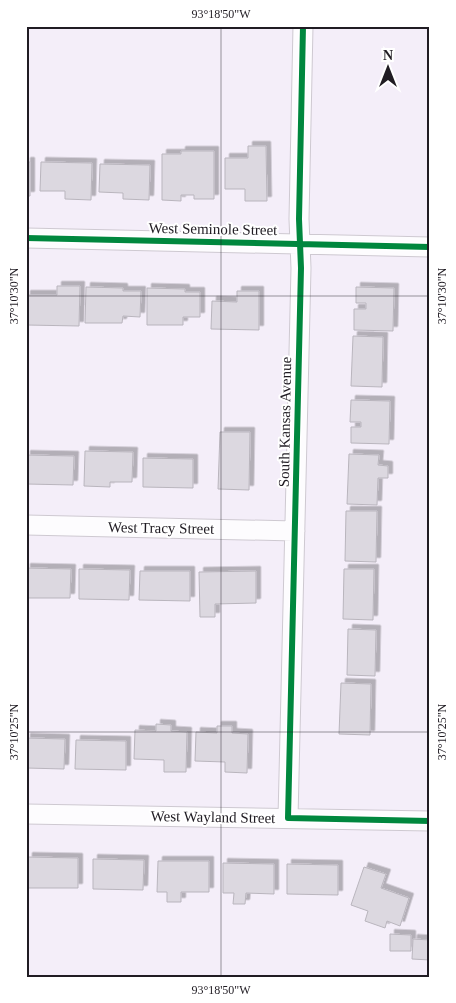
<svg xmlns="http://www.w3.org/2000/svg" width="456" height="1003" font-family="Georgia,serif">
<style>
.building{fill:#dcd8e0;stroke:#b9b5bd;filter:url(#shadow)}
.lines{fill:none;stroke-linecap:round;stroke-linejoin:round}
.minor-casing{stroke:#cec9d1;stroke-width:21}
.minor{stroke:#fdfcfe;stroke-width:19}
.cycleway-casing{stroke:#fff;stroke-width:9}
.cycleway{stroke:#00873e;stroke-width:6}
.ticks{fill:none;stroke:#201c23;stroke-width:1;stroke-opacity:0.45}
.labels{text-anchor:middle;dominant-baseline:central;stroke-width:4;stroke-linejoin:round;paint-order:stroke}
.street-label{font-size:15px;fill:#201c23;stroke:#fff}
.neatline{fill:none;stroke:#201c23;stroke-width:2}
.ticks-label{font-size:12px;text-anchor:middle;fill:#201c23}
</style>
<defs>
<filter id="shadow"><feDropShadow dx="4.5" dy="-4.5" stdDeviation="0" flood-color="#0004"/></filter>
</defs>
<rect width="100%" height="100%" fill="#f4eef9"/>
<path class="building" d="M248 146H266L267 201H245V189H225V158H248Z
M181 151H214V199H194V195H181V201L162 200V154H181Z
M26 162H30V196H26Z
M41 162 92 163 91 200 65 199V191H40Z
M100 164 150 165 149 200 123 199V193L99 192Z
M57 286H80L79 326 26 325V295H57Z
M86 287 123 288V291H141L140 317 123 316 122 323H85Z
M356 287 394 288 393 331 354 330V309H366V303H356Z
M147 288 185 289V292H200V317H183V325H147Z
M237 291H259V330L211 329 212 301 237 302Z
M353 336 383 337 382 387 351 386Z
M351 400 390 401 389 444 351 443V427H361V422H350Z
M220 432H250L249 490 218 489Z
M85 451 133 452 132 482H110V487L84 486Z
M349 454 379 455 378 465 388 466V478H378L377 505 347 504Z
M26 455 74 456 73 485 26 484Z
M143 458 193 459V488L143 487Z
M346 511H377L376 562 345 561Z
M26 568 71 569 70 598H26Z
M79 569 130 570 129 600 79 599Z
M344 569H374L373 620 343 619Z
M140 571H190V601L139 600Z
M256 571V603L215 604V617H200L199 572Z
M348 629 376 630 375 676 347 675Z
M341 683 371 684 370 735 339 734Z
M156 724 171 725V731L187 732 186 772H164V760L134 759 135 730 156 731Z
M217 726H232V733L248 734 247 773 225 772V762L195 761 196 732 217 733Z
M26 738 65 739 64 769 26 768Z
M76 740 126 741V770L75 769Z
M28 857 78 858V888H27Z
M93 859 144 860 143 890 93 889Z
M158 861H209V892H181V902H167V892H157Z
M223 863 274 864V894L246 893 245 904H233L234 893H223Z
M287 864 338 865V895L287 894Z
M364 867 386 874 381 888 409 898 400 926 387 921 385 928 365 921 368 911 351 905Z
M390 934 411 935V951H390Z
M413 939 430 940V960L412 959Z"/>
<g class="lines">
<defs>
<path id="minor" d="M26 238 430 247
M26 525 295 531
M26 814 430 821
M288 818 301 268 299 219 303 26"/>
</defs>
<use href="#minor" class="minor-casing"/>
<use href="#minor" class="minor"/>
<defs>
<path id="cycleway" d="M303 26 299 219 301 268 288 818 430 821
M26 238 430 247"/>
</defs>
<use href="#cycleway" class="cycleway-casing"/>
<use href="#cycleway" class="cycleway"/>
</g>
<path class="ticks" d="M221 26V977M26 296H430M26 732H430"/>
<g class="labels">
<g class="street-label">
<text transform="translate(213 229) rotate(1)">West Seminole Street</text>
<text transform="translate(285 422) rotate(-89)">South Kansas Avenue</text>
<text transform="translate(161 528) rotate(1)">West Tracy Street</text>
<text transform="translate(213 817) rotate(1)">West Wayland Street</text>
</g>
</g>
<rect width="456" height="1003" fill="none" stroke="#ffffff" stroke-width="55"/>
<g transform="translate(388 68)" stroke="#ffffff" stroke-width="4" paint-order="stroke">
<path d="M0-4L9 19L0 12L-9 19Z" fill="#201c23"/>
<text y="-8" font-size="14" font-weight="bold" text-anchor="middle" fill="#201c23">N</text>
</g>
<rect x="28" y="28" width="400" height="948" class="neatline"/>
<g class="ticks-label">
<text x="221" y="18">93°18'50"W</text>
<text transform="translate(14 296) rotate(-90)" y="4">37°10'30"N</text>
<text transform="translate(442 296) rotate(-90)" y="4">37°10'30"N</text>
<text transform="translate(14 732) rotate(-90)" y="4">37°10'25"N</text>
<text transform="translate(442 732) rotate(-90)" y="4">37°10'25"N</text>
<text x="221" y="994">93°18'50"W</text>
</g>
</svg>
